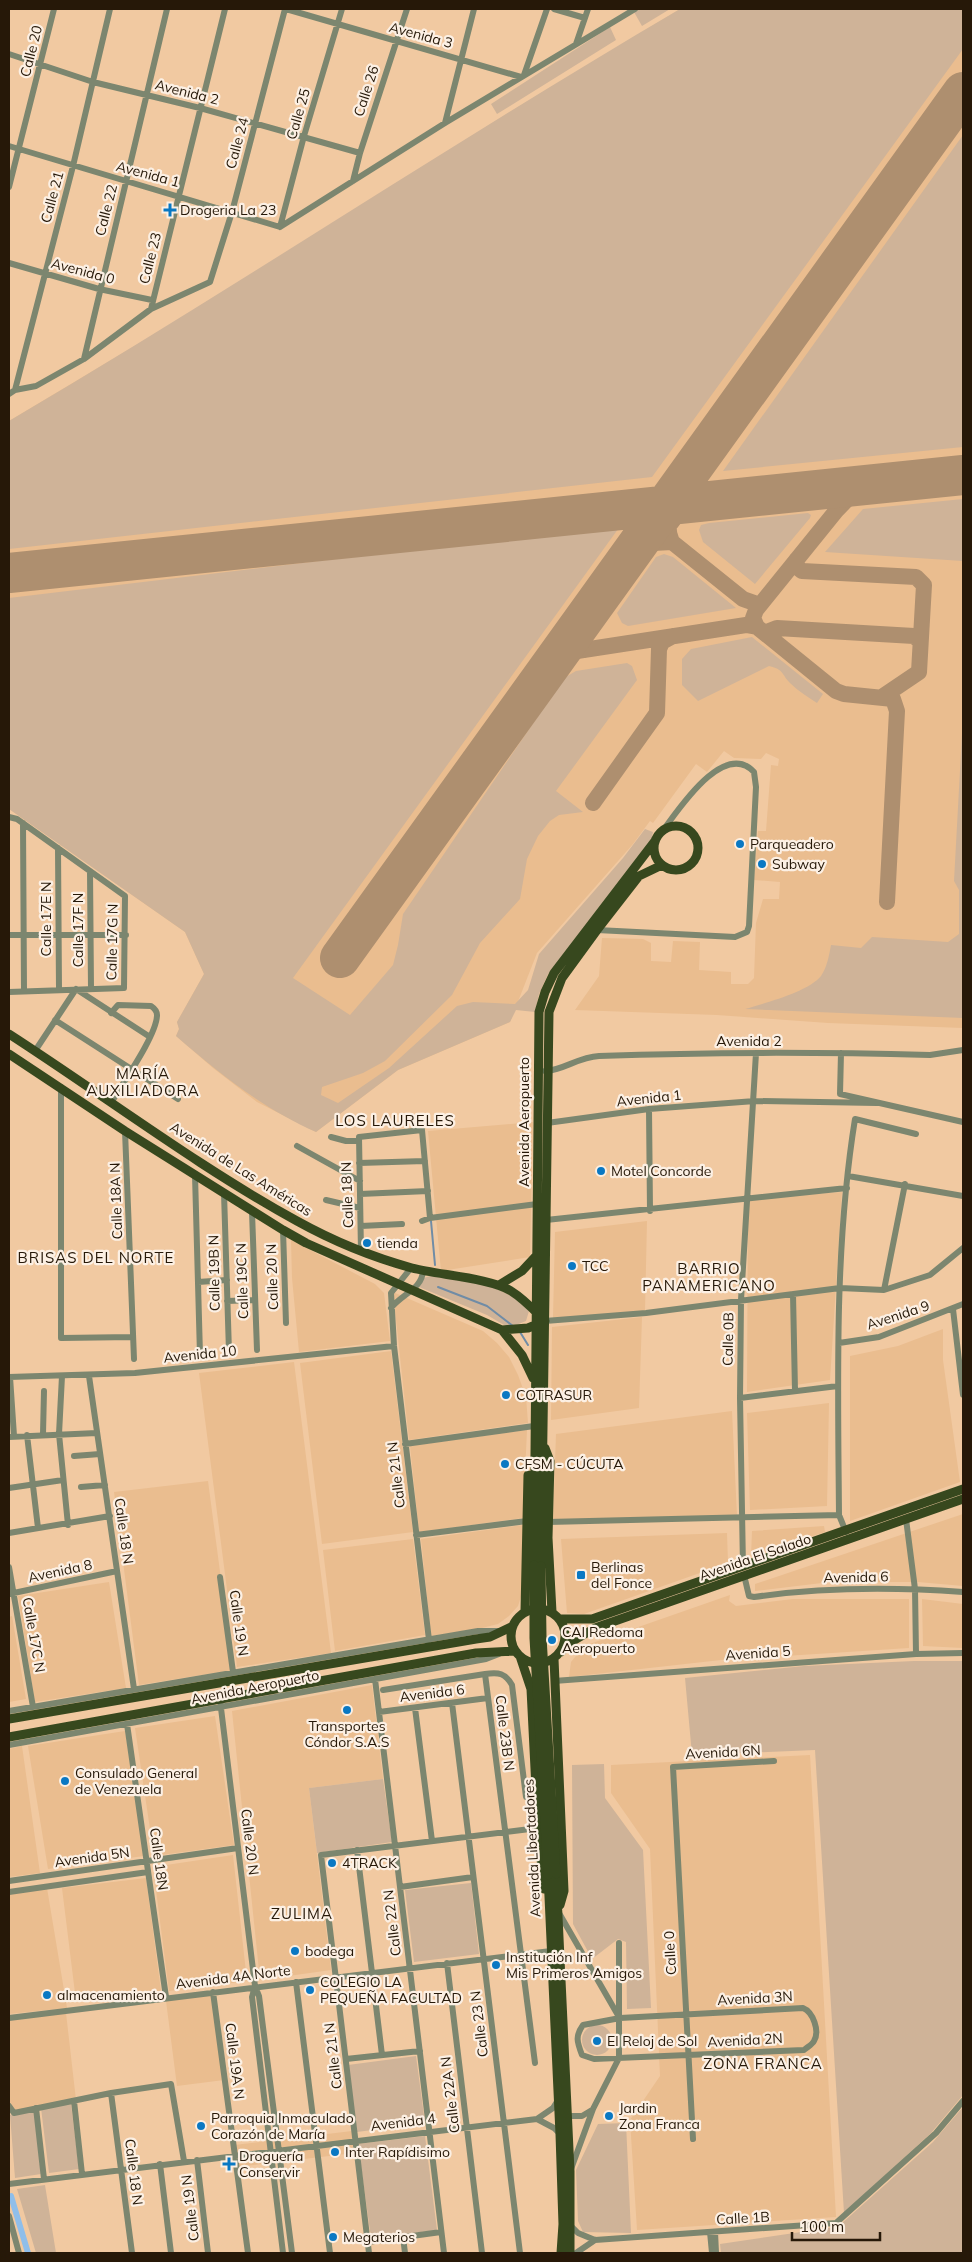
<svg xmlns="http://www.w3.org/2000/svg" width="972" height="2262" font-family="Mulish,sans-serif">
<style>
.built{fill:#eabd8f}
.green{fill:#cfb398}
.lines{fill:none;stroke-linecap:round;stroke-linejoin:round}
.stream{stroke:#708ca6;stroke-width:2}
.canal{stroke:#8fbeea;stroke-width:6}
.taxiway{stroke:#ae8f6f;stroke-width:16}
.runway{stroke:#ae8f6f;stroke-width:40}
.minor{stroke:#7c866f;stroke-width:6}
.major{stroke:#37481e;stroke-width:9}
.major-bridge{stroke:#37481e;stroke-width:9}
.poi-dot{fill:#0a78c3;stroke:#fcf0e4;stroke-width:2}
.labels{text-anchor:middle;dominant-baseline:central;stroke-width:4.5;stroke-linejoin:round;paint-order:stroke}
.street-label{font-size:14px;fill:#261808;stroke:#fcf0e4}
.poi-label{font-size:14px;fill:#261808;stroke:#fcf0e4;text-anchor:start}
.neighbourhood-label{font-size:15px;letter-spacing:1px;fill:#261808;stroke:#fcf0e4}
</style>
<rect width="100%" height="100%" fill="#f1c9a1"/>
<path class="built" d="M680 9H963V1028L828 1023 717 1015 575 1010 599 976 602 938 643 939 651 943V961L671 962 673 941 700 942 699 970 731 972V984H748L754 978 756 923 763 899H779L780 882 754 880 758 831H766L771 765 778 766 779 759 766 753 761 759 734 758 724 751 707 772 696 764 653 823 650 821 633 844 537 953 510 1022 398 1070 316 1132 257 1102 213 1068 176 1036 179 1029 177 1022 204 974 185 932 9 809V421L240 283 497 120Z
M533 1122 530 1257 441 1271 428 1131Z
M842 1192 830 1380 747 1392 748 1199Z
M647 1221 645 1311 553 1318 555 1232Z
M291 1240 375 1284 384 1293 390 1341 299 1352 292 1278Z
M393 1292 483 1331 497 1343 509 1357 518 1375 526 1397 528 1423 409 1440Z
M642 1317 639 1408 551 1420 552 1327Z
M943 1329V1360L960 1482 850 1521V1356L898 1346Z
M391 1351 413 1532 322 1544 300 1363Z
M294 1362 331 1653 237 1667 199 1373Z
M829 1403 827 1506 750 1510 747 1413Z
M732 1411 737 1516 553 1520 556 1434Z
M527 1430 523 1518 419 1532 410 1446Z
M208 1481 233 1670 139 1685 114 1492Z
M963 1514V1586L918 1582H830L755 1591V1584Z
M523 1525V1590L518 1606 509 1616 498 1624 482 1628 431 1636 421 1539Z
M824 1526 825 1532 751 1556 752 1531Z
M727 1533 728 1563 584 1614 567 1613 561 1539Z
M413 1539 425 1635 335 1651 323 1550Z
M109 1582 126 1688 35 1702 18 1596Z
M730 1595 729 1601 736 1606 793 1599H909V1648L721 1660 569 1677 571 1662 584 1646Z
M922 1599 963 1604V1648L923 1646Z
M12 1616 26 1699 9 1702V1617Z
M372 1685 383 1779 309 1788 331 1970 260 1980 232 1711Z
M215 1716 234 1845 154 1856 135 1728Z
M125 1731 144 1856 48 1869 28 1746Z
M22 1746 40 1873 9 1877V1749Z
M810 1755 836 2217 637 2230 630 2120 660 2076 650 1849 611 1793V1765Z
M233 1855 247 1981 169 1991 153 1867Z
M146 1878 161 1991 76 2001 62 1888Z
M47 1888 67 2008 9 2014V1893Z
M213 1995 224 2080 177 2086 166 2001Z
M66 2013 76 2100 12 2111 9 2098V2019Z
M352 2131 354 2153 237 2167 234 2145Z"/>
<path class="green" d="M640 9H670L642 26 634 12Z
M680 9H963V49L652 477 9 549V421C235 288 453 142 680 9Z
M610 27 616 40 497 114 491 104Z
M963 135V447L723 471Z
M963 499V561L825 552 863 509Z
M808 513 811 515 810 518 755 584 703 542 699 530 701 525 709 523Z
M621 525 293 978 350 1015 393 965 398 945 403 914 564 678 576 671 627 663 632 666 637 680 556 791 583 812 559 815 550 821 538 836 527 859 520 899 480 943 452 995 385 1061 363 1073 322 1087 321 1095 338 1103 389 1068 457 1006 473 1002 515 1004 528 990 539 954 623 858 645 829 653 832 650 846 548 974 539 994 535 1012 516 1010 510 1022 398 1070 316 1132C262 1108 221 1075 176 1036L179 1029 177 1022 204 974 185 932 9 809V598Z
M664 554 673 557 736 608 628 626 622 623 617 613 656 557Z
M752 637 823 694 817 703C808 697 798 691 790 683 781 674 785 670 769 666L698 701 682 685V659L691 649Z
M963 715V1018L745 1009C765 1003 808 992 821 976 827 967 829 956 831 945L861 948 872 937 948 942 959 934V890L954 881Z
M433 1275C469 1281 503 1283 529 1311L526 1321 516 1325H504L487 1315 419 1287 424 1278Z
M914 1661H963V2095L931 2133 844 2213 815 1750 692 1755 685 1678 804 1666Z
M604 1764 605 1798 643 1850 651 2008 627 2009 626 1942 618 1939 592 1959 573 1924 572 1765Z
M383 1779 392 1842 317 1853 309 1788Z
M471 1883 479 1954 414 1962 405 1890Z
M582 2040a15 15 0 1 1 30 0a15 15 0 1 1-30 0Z
M416 2056 425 2123 357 2132 348 2065Z
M71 2104 79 2169 49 2173 41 2108Z
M963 2107V2253H721L720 2244 835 2227 841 2224 933 2142Z
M34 2110 41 2174 15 2178 10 2115Z
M626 2123 631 2233 583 2232 578 2221 576 2170 598 2124Z
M425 2136 437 2230 371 2238 358 2144Z
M45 2185 56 2253H36L17 2189Z"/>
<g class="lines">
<path class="stream" d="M431 1221 435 1265
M438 1287 487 1306 513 1326
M520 1332 528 1345"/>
<path class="canal" d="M11 2196 28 2253"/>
<path class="taxiway" d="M680 486C673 504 663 523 672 542L743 599 760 605
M827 489 837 498 836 511
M613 511 635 513 672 542
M671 523 682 508 693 503
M632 553 653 543 672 542
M797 559 796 566 802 571 916 577 924 585 919 672 882 697
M757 627 753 618 756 610 836 511 860 486
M764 633 777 628 914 636 920 641
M573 635 572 645 585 650
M555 659 577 651 746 625 757 627 836 691 844 694 893 699 897 711 887 902
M593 803 657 713 659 649 662 642 673 636"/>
<path class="runway" d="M9 573 963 475
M340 958 963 92"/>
<path class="minor" d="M286 9 521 77
M554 9 585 18
M576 44 588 9
M9 54 93 82 200 108 360 153
M524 75 547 9
M445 123 474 9
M9 146 280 227
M353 181 360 153 407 9
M9 187 54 9
M280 227 445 123 635 9
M280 227 304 136 342 9
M9 263 99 289 152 300
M151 309 225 9
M84 359 167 9
M15 390 73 166 110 9
M9 394 15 390 36 386 84 359 151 309 210 282 232 212 285 9
M9 817 17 819 125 896 124 988 9 992
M23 823 24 991
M58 848 59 990
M90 871 91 989
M597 930 735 937 747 932 749 926 756 787 754 772C724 740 679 809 664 829
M9 935H126
M111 1013 118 1005 151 1006C154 1008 157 1011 157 1015 157 1035 122 1084 111 1103
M55 1020 178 1099
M35 1051 76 989 150 1037
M841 1053 840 1094 963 1122
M545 1071C562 1071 578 1057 599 1056 709 1052 820 1052 930 1055L963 1050
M61 1087V1338L133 1337
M649 1109 650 1211
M547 1123 649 1109 755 1101 877 1103
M125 1131 134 1359
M331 1137 346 1141H358
M297 1146 360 1181
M359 1163 425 1161
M195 1175 200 1355
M848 1176 963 1196
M224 1193 229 1352
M360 1194 428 1191
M326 1200 360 1208
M252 1212 257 1350
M546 1220 847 1188
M422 1221 430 1218 537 1204
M361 1226 402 1224
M283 1230 286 1323
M361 1252 359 1137 422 1130 430 1218
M411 1268 391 1293 394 1346 429 1640
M198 1282 227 1280
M884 1290 905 1184
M793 1294 795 1391
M227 1301 255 1300
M391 1308C402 1294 422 1289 423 1271
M953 1309 963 1395
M545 1321 646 1313 840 1288 884 1290 930 1275 963 1248
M839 1343 879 1337 963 1304
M62 1376 59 1434 68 1525
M89 1376 134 1689
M9 1377 135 1373 394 1346
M10 1377 14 1436
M740 1398 838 1386
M43 1434 44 1391
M27 1435 38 1528
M9 1437 97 1433
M405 1444 534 1426
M74 1456 100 1454
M81 1487 105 1485
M9 1488 63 1480
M906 1519 915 1589 916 1654
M548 1522 839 1515
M846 1532 839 1515C838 1385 834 1249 855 1119L916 1134
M9 1533 110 1516
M416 1535 527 1521
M9 1567 33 1707
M743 1567 740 1398 741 1300 756 1053
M744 1575 749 1596 754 1597C824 1587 893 1587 963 1592
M220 1577 233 1672
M9 1594 117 1571
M485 1674 535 2063
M375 1679 444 2253
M554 1681 916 1654 963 1653
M383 1690 485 1674C499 1672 505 1673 512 1685L526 1797
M220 1700 255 1986 259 1996 292 2253
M452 1703 520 2253
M415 1708 432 1841
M9 1711 478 1631H502
M379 1712 488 1698
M127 1724 166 1997
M9 1745 486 1659 499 1654
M357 1850 382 2055
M9 1881 238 1848
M400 1887 473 1877
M9 1892 148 1872
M559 1913 619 2017
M447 1963 482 2253
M296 1982 330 2253
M255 1986 252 1997 283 2253
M213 1992 248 2253
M803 2008C813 2012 820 2031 814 2041 812 2045 807 2047 804 2050L594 2059 582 2055C577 2042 575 2036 583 2025L620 2018Z
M9 2018 551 1951
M346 2059 420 2051
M111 2093 132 2253
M74 2101 82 2174
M9 2106 14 2113 111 2093 171 2084 184 2161
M36 2108 44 2179
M567 2116H582L592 2110
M537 2119 554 2128 560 2134
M693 2139 673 1767 774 1761
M197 2160 208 2253
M160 2164 171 2253
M571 2169 593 2109 619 2058V1943
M9 2184 537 2119 553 2108 558 2100
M9 2216 19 2253
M571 2226 578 2233 595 2240 836 2223 936 2133 963 2101
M710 2232 712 2253
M715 2232 716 2253
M403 2237 405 2253
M368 2242 441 2232
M369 2253 321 1855 538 1828
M576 2253 595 2240"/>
<path class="major" d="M654 848a22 22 0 1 1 44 0a22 22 0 1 1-44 0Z
M9 1034C105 1096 197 1166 297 1221 333 1241 372 1257 412 1268 438 1275 491 1278 511 1291 524 1299 534 1310 545 1321L528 1328 502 1330 306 1243 283 1230 125 1131 9 1054
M499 1285 522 1271 536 1256
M502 1330 522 1355 533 1378
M545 1448 550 1461 548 1538 552 1612
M534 1565 539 1012 545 992 554 973 655 841
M541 1566 549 1012 562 978 597 930 639 876 662 865
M511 1636a27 27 0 1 1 54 0a27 27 0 1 1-54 0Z
M525 1612 528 1475
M560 1619H592L963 1489
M561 1652 573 1641 595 1628 963 1499
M520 1656 531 1689 538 1828 544 1889
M554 1659 564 1891 560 1905
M9 1719 476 1639 490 1637 513 1626
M9 1737 476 1653 515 1651
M556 1874 570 2171V2253
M548 1875 560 2134 563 2224 561 2253"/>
<path class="major-bridge" d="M534 1565V1638L548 1875
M541 1566 542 1637 556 1874"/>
</g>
<g class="poi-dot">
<path d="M167.5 202.5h5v5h5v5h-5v5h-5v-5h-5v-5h5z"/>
<circle cx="740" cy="844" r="5"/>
<circle cx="762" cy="864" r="5"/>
<circle cx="601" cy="1171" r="5"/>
<circle cx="367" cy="1243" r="5"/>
<circle cx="572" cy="1266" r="5"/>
<circle cx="506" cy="1395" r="5"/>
<circle cx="505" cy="1464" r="5"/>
<rect x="576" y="1570" width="10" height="10" rx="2.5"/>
<circle cx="552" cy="1640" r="5"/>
<circle cx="347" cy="1710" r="5"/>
<circle cx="65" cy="1781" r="5"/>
<circle cx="332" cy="1863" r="5"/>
<circle cx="295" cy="1951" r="5"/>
<circle cx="496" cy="1965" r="5"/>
<circle cx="310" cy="1990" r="5"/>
<circle cx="47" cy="1995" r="5"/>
<circle cx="597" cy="2041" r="5"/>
<circle cx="609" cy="2116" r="5"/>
<circle cx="201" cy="2126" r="5"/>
<circle cx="335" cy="2152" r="5"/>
<path d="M226.5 2156.5h5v5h5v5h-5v5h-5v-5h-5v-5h5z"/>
<circle cx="333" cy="2237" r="5"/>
</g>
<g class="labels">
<g class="street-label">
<text transform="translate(421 35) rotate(15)">Avenida 3</text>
<text transform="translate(31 51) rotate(-76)">Calle 20</text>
<text transform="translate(366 91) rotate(-72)">Calle 26</text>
<text transform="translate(187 92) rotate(14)">Avenida 2</text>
<text transform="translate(298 114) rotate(-74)">Calle 25</text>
<text transform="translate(237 143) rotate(-75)">Calle 24</text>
<text transform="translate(148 174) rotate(15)">Avenida 1</text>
<text transform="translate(52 197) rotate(-75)">Calle 21</text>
<text transform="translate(106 210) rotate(-76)">Calle 22</text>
<text transform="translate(150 258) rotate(-76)">Calle 23</text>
<text transform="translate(83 271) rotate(15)">Avenida 0</text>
<text transform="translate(46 919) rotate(-90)">Calle 17E N</text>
<text transform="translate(78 930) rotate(-90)">Calle 17F N</text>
<text transform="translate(112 942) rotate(-89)">Calle 17G N</text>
<text x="749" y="1041">Avenida 2</text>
<text transform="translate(649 1098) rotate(-6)">Avenida 1</text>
<text transform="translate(524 1122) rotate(-90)">Avenida Aeropuerto</text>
<text transform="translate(241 1169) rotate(32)">Avenida de Las Américas</text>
<text transform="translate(347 1195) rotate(-92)">Calle 18 N</text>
<text transform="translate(116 1201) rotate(-92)">Calle 18A N</text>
<text transform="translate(214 1273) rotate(-91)">Calle 19B N</text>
<text transform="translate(272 1277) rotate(-92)">Calle 20 N</text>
<text transform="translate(242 1281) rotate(-92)">Calle 19C N</text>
<text transform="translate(898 1315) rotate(-18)">Avenida 9</text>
<text transform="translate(728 1339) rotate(-89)">Calle 0B</text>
<text transform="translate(200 1354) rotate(-6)">Avenida 10</text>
<text transform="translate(396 1475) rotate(-97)">Calle 21 N</text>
<text transform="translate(124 1531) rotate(82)">Calle 18 N</text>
<text transform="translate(755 1557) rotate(-19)">Avenida El Salado</text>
<text transform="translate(60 1571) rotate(-12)">Avenida 8</text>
<text transform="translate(856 1577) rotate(-1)">Avenida 6</text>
<text transform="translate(239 1623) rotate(82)">Calle 19 N</text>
<text transform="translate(34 1635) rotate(80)">Calle 17C N</text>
<text transform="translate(758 1653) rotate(-4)">Avenida 5</text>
<text transform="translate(255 1687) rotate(-11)">Avenida Aeropuerto</text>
<text transform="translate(432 1693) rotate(-7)">Avenida 6</text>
<text transform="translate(505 1733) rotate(83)">Calle 23B N</text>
<text transform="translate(723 1752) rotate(-3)">Avenida 6N</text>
<text transform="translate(250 1842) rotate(83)">Calle 20 N</text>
<text transform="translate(532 1848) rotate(-93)">Avenida Libertadores</text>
<text transform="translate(92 1857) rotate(-8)">Avenida 5N</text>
<text transform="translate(159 1859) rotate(82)">Calle 18N</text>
<text transform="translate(392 1923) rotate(-97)">Calle 22 N</text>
<text transform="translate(670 1953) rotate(-93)">Calle 0</text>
<text transform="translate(233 1977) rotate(-7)">Avenida 4A Norte</text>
<text transform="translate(755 1998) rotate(-3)">Avenida 3N</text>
<text transform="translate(479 2024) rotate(-97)">Calle 23 N</text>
<text transform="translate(745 2040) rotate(-3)">Avenida 2N</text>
<text transform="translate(333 2056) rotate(-97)">Calle 21 N</text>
<text transform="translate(235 2061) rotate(83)">Calle 19A N</text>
<text transform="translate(450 2095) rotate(-97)">Calle 22A N</text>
<text transform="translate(403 2122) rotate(-7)">Avenida 4</text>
<text transform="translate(134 2172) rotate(83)">Calle 18 N</text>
<text transform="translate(190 2208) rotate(-97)">Calle 19 N</text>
<text transform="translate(743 2218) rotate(-3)">Calle 1B</text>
</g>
<g class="poi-label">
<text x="180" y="210">Drogeria La 23</text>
<text x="750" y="844">Parqueadero</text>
<text x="772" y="864">Subway</text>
<text x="611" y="1171">Motel Concorde</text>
<text x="377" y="1243">tienda</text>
<text x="582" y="1266">TCC</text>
<text x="516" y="1395">COTRASUR</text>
<text x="515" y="1464">CFSM - CÚCUTA</text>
<text x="591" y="1567">Berlinas<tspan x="591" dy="16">del Fonce</tspan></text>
<text x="562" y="1632">CAI Redoma<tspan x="562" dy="16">Aeropuerto</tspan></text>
<text x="347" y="1726" text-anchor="middle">Transportes<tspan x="347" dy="16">Cóndor S.A.S</tspan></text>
<text x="75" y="1773">Consulado General<tspan x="75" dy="16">de Venezuela</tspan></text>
<text x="342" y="1863">4TRACK</text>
<text x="305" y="1951">bodega</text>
<text x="506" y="1957">Institución Inf<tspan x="506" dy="16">Mis Primeros Amigos</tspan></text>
<text x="320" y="1982">COLEGIO LA<tspan x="320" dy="16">PEQUEÑA FACULTAD</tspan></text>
<text x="57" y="1995">almacenamiento</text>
<text x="607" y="2041">El Reloj de Sol</text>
<text x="619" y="2108">Jardin<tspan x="619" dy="16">Zona Franca</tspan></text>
<text x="211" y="2118">Parroquia Inmaculado<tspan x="211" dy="16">Corazón de María</tspan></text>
<text x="345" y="2152">Inter Rapídisimo</text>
<text x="239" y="2156">Droguería<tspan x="239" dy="16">Conservir</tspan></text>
<text x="343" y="2237">Megaterios</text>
</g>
<g class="neighbourhood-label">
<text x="143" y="1073">MARÍA<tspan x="143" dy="17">AUXILIADORA</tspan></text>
<text x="395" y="1120">LOS LAURELES</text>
<text x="96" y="1257">BRISAS DEL NORTE</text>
<text x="709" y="1268">BARRIO<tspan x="709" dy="17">PANAMERICANO</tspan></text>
<text x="302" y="1913">ZULIMA</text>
<text x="763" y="2063">ZONA FRANCA</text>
</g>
</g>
<rect width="972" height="2262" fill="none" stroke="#261808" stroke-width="20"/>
<path d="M792 2232v8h88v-8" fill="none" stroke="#261808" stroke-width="2.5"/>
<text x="800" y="2232" font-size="15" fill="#261808" stroke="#fcf0e4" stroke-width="4" paint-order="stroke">100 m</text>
</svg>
